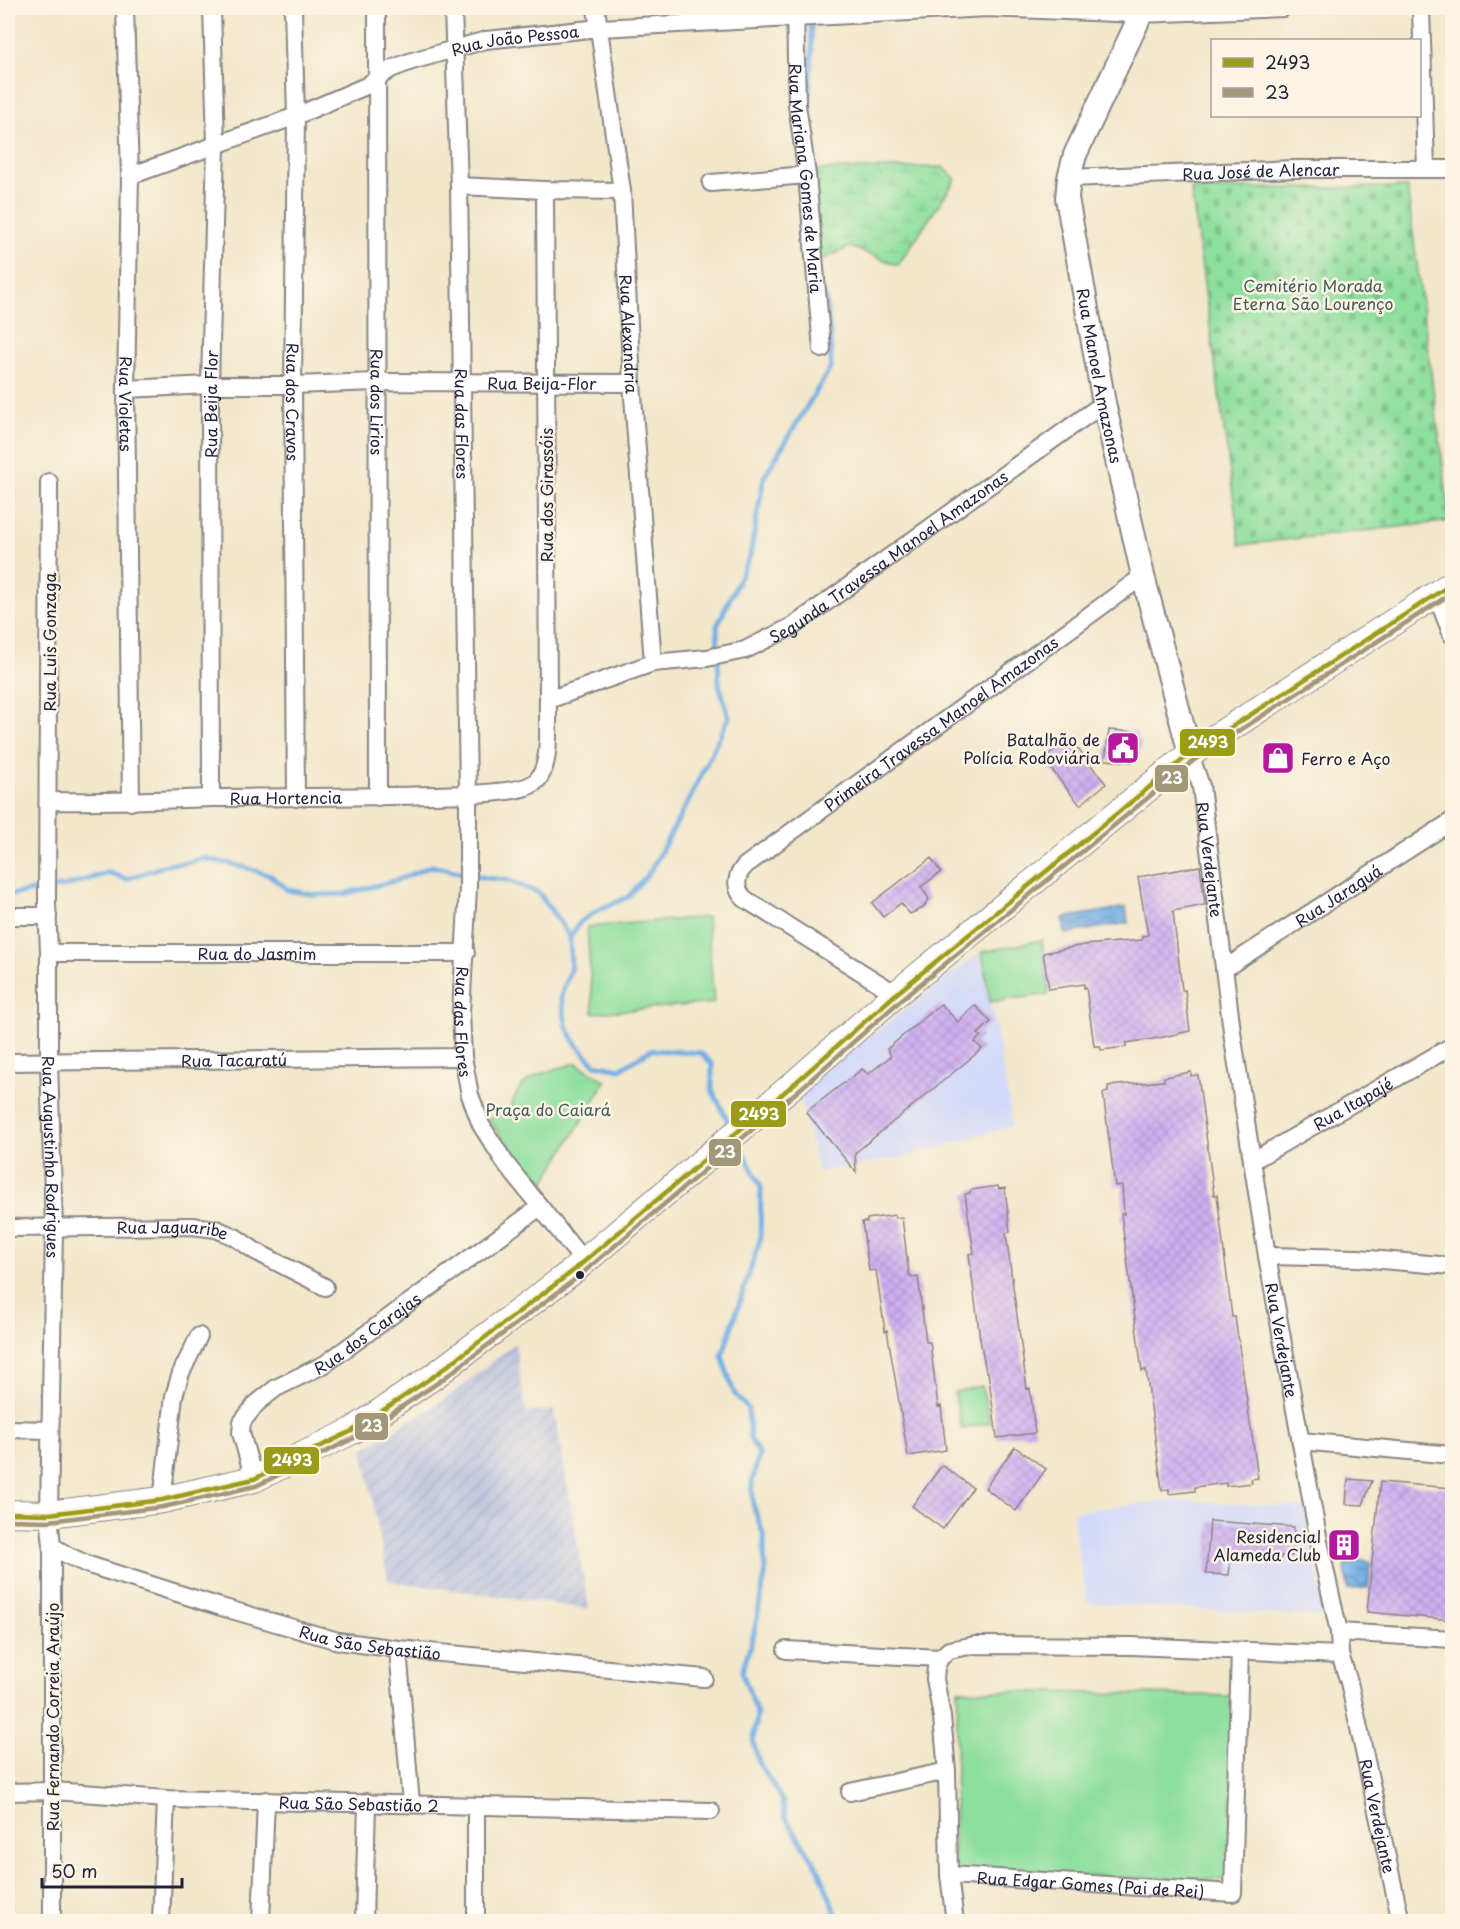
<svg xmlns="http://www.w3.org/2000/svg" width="1460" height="1929" font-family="'Playpen Sans',sans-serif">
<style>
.built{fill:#d3d9f9}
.industrial{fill:url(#industrial-furrows)}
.wetland{fill:url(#wetland-marsh);stroke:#58806c;stroke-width:1.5}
.cemetery{fill:url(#cemetery-stones);stroke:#58806c;stroke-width:1.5}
.green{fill:#8edf9e;stroke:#58806c;stroke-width:1.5}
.water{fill:url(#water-waves);stroke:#4a688f;stroke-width:1.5}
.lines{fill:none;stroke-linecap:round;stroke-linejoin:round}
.stream{stroke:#71aee3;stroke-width:5}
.building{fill:url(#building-cross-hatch)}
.minor-casing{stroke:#8a8483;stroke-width:20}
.secondary-casing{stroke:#8a8483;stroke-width:26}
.primary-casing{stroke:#8a8483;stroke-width:28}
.minor{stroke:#fff;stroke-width:16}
.secondary{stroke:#fff;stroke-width:22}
.primary{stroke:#fff;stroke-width:26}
.bus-1-casing{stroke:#fcf5e5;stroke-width:9}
.bus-2-casing{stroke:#fcf5e5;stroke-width:9}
.bus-1{stroke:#9c9c1b;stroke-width:4.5}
.bus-2{stroke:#a29778;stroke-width:4.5}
.bus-dot{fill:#22223b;stroke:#fcf5e5;stroke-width:2}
.labels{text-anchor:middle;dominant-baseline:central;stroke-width:5;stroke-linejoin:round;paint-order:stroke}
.street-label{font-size:16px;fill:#22223b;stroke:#fcf5e5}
.park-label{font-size:16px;fill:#425b59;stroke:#fcf5e5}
.poi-label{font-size:16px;fill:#22223b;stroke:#fcf5e5;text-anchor:end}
.line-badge{stroke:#fcf5e5;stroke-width:2}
.badge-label{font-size:16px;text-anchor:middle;font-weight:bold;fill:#fff}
</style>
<defs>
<pattern id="industrial-furrows" width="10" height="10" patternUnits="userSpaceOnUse" patternTransform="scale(1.5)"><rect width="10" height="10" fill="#bcc3de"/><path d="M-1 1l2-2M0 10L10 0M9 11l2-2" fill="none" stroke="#a1a7bf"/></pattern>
<pattern id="wetland-marsh" width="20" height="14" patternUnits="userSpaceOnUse" patternTransform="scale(1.5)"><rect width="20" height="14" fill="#8edf9e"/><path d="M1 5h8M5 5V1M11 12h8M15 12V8" fill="none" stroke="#7abf89"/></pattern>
<pattern id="cemetery-stones" width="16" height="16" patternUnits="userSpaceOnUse" patternTransform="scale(1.5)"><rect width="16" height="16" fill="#8edf9e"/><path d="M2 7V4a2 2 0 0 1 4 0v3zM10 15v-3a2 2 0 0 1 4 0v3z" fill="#7abf89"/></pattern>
<pattern id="water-waves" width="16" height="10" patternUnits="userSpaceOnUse" patternTransform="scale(1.5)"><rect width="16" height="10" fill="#71aee3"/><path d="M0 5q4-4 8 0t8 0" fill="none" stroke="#5c8db9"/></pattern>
<pattern id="building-cross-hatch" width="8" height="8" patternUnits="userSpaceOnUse" patternTransform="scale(1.5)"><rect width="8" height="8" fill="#ceaff1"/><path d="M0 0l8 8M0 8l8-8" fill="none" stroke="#b196d0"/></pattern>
</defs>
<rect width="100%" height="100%" fill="#fcf5e5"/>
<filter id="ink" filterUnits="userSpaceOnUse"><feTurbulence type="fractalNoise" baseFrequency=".0167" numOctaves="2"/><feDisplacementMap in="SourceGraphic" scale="12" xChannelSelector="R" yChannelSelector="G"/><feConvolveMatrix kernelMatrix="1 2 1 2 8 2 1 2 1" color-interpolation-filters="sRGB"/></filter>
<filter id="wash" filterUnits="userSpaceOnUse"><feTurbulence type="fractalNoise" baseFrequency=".008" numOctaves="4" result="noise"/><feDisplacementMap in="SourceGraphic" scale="24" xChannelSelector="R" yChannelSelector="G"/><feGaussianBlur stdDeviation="1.35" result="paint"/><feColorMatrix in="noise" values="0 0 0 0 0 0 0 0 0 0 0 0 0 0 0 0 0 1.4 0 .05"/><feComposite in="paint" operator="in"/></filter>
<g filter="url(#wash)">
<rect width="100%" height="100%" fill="#f2e7cb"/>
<path class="built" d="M979 953 993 1013 1013 1126 900 1158 818 1172 799 1091Z
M1171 1500 1305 1507 1325 1617 1087 1603 1072 1512Z"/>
<path class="industrial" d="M515 1343 526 1412 554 1410 589 1609 388 1581 363 1449 447 1398Z"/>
<path class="wetland" d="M943 167 956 179 898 265 850 247 821 260 810 170Z"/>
<path class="cemetery" d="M1407 187 1450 521 1240 545 1191 189Z"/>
<path class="green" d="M707 917 714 1003 593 1013 587 927Z
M1042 940 1049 994 990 1002 982 952Z
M576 1063 606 1081 541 1188 488 1119 511 1109C518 1073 546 1073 576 1063Z
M982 1386 990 1423 962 1429 954 1392Z
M958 1690 1235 1696 1229 1880 953 1873Z"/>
<path class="water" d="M1126 907 1128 923 1065 934 1063 918Z
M1344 1559 1370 1561 1368 1588 1348 1589Z"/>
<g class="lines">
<path class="stream" d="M807 126 812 49 810 8
M8 895 66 886 108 873 127 879 169 864 187 863 203 858 244 867 271 876 288 890 315 895 344 894 398 880 431 866 487 878 507 880 539 893 570 937
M731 1127 712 1090V1064L701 1053 651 1050 620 1069 595 1064 576 1044 566 1025 561 996 571 967 570 937 580 922 598 910 628 897 651 870 690 798 729 717 719 684 717 626 750 556 764 477 831 367 830 332 825 296
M738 1141 761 1187 760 1240 722 1356 734 1393 748 1409 750 1438 759 1455 752 1482 753 1504 764 1537 765 1576 754 1633 742 1672 757 1713 753 1740 759 1763 782 1800 785 1817 819 1869 839 1922"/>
</g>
<g id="blocks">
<path class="building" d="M1109 730 1137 732V737L1141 742 1139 754 1133 757 1132 762 1105 760Z
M1069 738 1106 784 1080 805 1043 759Z
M931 858 941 872 921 887 929 899 923 908 910 914 901 903 883 917 872 903Z
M1200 866 1205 905 1173 911 1182 990H1185L1190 1031 1159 1038 1126 1043V1047L1101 1050 1100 1046H1094L1086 987 1084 988V984L1049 989 1043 953 1084 945 1142 940V936L1148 935 1138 877Z
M941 1004 958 1022 975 1005 991 1022 978 1034 981 1036 975 1042 982 1049 855 1153 856 1172 806 1112 862 1069 868 1074 891 1056 887 1049Z
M1191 1072V1076L1198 1075 1214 1195H1217L1232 1317H1235L1258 1478 1251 1479 1252 1483 1226 1486V1483L1195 1487V1491L1169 1494V1489L1162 1490 1146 1370 1142 1371 1121 1214H1124L1122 1185 1115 1186 1103 1093 1108 1092V1086L1164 1081V1077Z
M998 1186 999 1189 1005 1188 1010 1232 1006 1233 1010 1264 1027 1389 1030 1388 1035 1433 997 1438 988 1372H986L980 1339 969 1254 974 1253 965 1194 970 1193 971 1190Z
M895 1215V1218L902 1217 909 1275H911V1278L918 1277 926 1342H930L938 1407 941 1406 946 1450 908 1456 887 1330 885 1331 876 1270 869 1271 862 1222H867V1219Z
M1015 1447 1046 1469 1016 1511 985 1488Z
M942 1465 973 1488 943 1529 912 1506Z
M1348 1479 1372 1481 1363 1505 1346 1504Z
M1380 1482 1452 1488V1620L1367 1612Z
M1210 1521 1294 1527 1292 1556H1281V1560L1231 1556 1229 1575 1206 1574Z"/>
</g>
</g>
<g filter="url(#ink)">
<use href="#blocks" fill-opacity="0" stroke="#8a8483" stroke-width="1.5"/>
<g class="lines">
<defs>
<g id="minor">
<path id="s1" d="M125 8 130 176 126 389 131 802"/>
<path id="s2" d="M293 8 296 116 293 385 296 798"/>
<path id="s3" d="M377 8 378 797"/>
<path id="s4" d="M453 8 459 186 468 794V888L461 1012 463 1057 470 1095 481 1125 506 1164 584 1262"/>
<path id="s5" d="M596 8 622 191 632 383 653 663"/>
<path d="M1421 8 1426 169"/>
<path id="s6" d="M795 9 797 105 807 175 822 349"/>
<path id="s7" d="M130 176 296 116 366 86 391 69 412 61 486 40 600 28 987 8 1141 14 1283 8"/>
<path id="s8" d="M1069 178 1295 169H1452"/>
<path d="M711 183 807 175"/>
<path d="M459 186 545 190 622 191"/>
<path id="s9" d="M126 389 210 385H293L378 382 632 383"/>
<path id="s10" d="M49 482 47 903 49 953V1062L54 1228 49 1514 52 1546V1922"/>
<path d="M1436 594 1452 635"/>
<path id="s11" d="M548 700 653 663 707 658 745 650 793 626 1104 403"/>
<path id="s12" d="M1190 754 1201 786 1233 1039 1267 1256 1319 1542 1339 1632 1340 1655 1349 1682 1401 1922"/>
<path id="s13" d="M211 798 210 385 216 144 212 8"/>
<path id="s14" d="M48 801C103 802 158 800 212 798 287 797 361 797 436 795 458 794 518 795 534 783 553 769 547 722 548 700L545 190"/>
<path d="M8 916H48"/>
<path id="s15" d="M49 953H466"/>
<path id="s16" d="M1224 969 1452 821"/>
<path id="s17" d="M896 994 745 899C734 889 735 875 746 865L1143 576"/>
<path id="s18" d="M8 1062 463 1057"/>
<path id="s19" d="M1252 1161 1452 1046"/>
<path id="s20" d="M8 1228 192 1226 216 1229 235 1237 255 1251 325 1287"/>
<path d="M1267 1256 1358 1258 1452 1266"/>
<path d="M8 1429 50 1430"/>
<path d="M1301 1441 1452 1455"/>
<path id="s21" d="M254 1479 241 1433 242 1422 256 1404 276 1388 325 1364 540 1207"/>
<path d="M162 1500 174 1396 181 1373 199 1336"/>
<path id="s22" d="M52 1546 69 1556 89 1565 221 1607 338 1641 398 1649 704 1678"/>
<path d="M1339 1632 1452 1639"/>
<path d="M398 1649 411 1804"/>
<path d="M786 1650 940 1658"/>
<path id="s23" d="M8 1792 53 1791 166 1799 711 1811"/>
<path d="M850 1792 947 1771"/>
<path d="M476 1807V1922"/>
<path id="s24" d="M949 1875 1233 1893 1240 1651"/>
<path d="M161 1922 166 1799"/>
<path d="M261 1922 266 1800"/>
<path d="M364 1922 367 1802"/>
<path d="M955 1922 949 1875 947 1771 942 1717 935 1679 936 1667 940 1658 949 1650 975 1645 1132 1646 1340 1655"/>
</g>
<g id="secondary">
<path id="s25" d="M1144 8 1075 155 1069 178 1067 198 1104 403 1143 576 1190 754"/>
</g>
<path id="primary" d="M8 1513 49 1514 162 1500 254 1479 352 1431 434 1376 573 1271 794 1084 896 994 1190 754 1452 584"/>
</defs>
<use href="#minor" class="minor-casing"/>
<use href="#secondary" class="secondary-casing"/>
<use href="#primary" class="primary-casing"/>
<use href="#minor" class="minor"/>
<use href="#secondary" class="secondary"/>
<use href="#primary" class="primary"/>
<defs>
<path id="bus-1" d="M8 1513 49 1514 162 1500 254 1479 352 1431 434 1376 573 1271 794 1084 896 994 1190 754 1452 584"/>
<path id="bus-2" d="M8 1520 49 1521 163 1507 256 1486 356 1437 439 1382 578 1277 799 1090 901 1000 1194 760 1452 593"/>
</defs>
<use href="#bus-1" class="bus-1-casing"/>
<use href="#bus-2" class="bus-2-casing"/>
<use href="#bus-1" class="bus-1"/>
<use href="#bus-2" class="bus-2"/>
</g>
</g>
<defs>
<symbol id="civic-square" viewBox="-11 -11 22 22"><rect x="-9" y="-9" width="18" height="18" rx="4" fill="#b5179e" stroke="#fcf5e5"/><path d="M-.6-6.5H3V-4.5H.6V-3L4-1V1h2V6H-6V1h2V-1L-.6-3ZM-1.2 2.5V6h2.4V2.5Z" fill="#fff"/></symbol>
<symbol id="shop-square" viewBox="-11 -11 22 22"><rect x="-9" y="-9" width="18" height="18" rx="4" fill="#b5179e" stroke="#fcf5e5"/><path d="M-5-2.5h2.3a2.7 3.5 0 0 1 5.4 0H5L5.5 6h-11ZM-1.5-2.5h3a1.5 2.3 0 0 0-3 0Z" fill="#fff"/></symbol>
<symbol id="building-square" viewBox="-11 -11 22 22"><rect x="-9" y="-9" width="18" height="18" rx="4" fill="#b5179e" stroke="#fcf5e5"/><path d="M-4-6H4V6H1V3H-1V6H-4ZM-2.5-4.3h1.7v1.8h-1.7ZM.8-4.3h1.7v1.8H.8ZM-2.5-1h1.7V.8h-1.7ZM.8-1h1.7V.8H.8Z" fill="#fff"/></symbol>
</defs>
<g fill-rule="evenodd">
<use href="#civic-square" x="1104" y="729" width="38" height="38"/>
<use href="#shop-square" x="1259" y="739" width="38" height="38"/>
<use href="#building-square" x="1325" y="1526" width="38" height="38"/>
</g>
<circle class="bus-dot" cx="580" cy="1275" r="5"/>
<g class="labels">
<g class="street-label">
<text stroke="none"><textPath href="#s7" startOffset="411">Rua João Pessoa</textPath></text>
<text stroke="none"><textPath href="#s8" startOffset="192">Rua José de Alencar</textPath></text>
<text stroke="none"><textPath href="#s6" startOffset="170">Rua Mariana Gomes de Maria</textPath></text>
<text stroke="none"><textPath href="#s5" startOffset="328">Rua Alexandria</textPath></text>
<text stroke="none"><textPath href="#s25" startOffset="387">Rua Manoel Amazonas</textPath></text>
<text stroke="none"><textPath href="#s9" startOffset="416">Rua Beija-Flor</textPath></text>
<text stroke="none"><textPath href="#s3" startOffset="394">Rua dos Lirios</textPath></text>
<text stroke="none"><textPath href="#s13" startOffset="394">Rua Beija Flor</textPath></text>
<text stroke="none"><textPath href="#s2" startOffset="394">Rua dos Cravos</textPath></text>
<text stroke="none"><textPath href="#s1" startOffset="396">Rua Violetas</textPath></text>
<text stroke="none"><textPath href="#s4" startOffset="416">Rua das Flores</textPath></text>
<text transform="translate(546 495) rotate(-90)">Rua dos Girassóis</text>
<text stroke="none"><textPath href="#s11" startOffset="376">Segunda Travessa Manoel Amazonas</textPath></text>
<text transform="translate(49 642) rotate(-90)">Rua Luis Gonzaga</text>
<text stroke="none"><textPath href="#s17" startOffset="458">Primeira Travessa Manoel Amazonas</textPath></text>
<text stroke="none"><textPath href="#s14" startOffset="238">Rua Hortencia</textPath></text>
<text stroke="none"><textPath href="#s12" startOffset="108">Rua Verdejante</textPath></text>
<text stroke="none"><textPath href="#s16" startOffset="136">Rua Jaraguá</textPath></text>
<text stroke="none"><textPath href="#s15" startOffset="208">Rua do Jasmim</textPath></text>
<text stroke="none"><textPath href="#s4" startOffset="1014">Rua das Flores</textPath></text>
<text stroke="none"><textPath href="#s18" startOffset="226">Rua Tacaratú</textPath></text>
<text stroke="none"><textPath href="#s19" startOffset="116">Rua Itapajé</textPath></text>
<text stroke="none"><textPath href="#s10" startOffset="675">Rua Augustinho Rodrigues</textPath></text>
<text stroke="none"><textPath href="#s20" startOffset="165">Rua Jaguaribe</textPath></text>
<text stroke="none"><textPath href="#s21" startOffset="214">Rua dos Carajas</textPath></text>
<text stroke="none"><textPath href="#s12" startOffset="594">Rua Verdejante</textPath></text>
<text stroke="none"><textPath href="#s22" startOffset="334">Rua São Sebastião</textPath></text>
<text transform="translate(52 1717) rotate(-90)">Rua Fernando Correia Araújo</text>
<text stroke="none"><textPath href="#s23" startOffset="351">Rua São Sebastião 2</textPath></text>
<text stroke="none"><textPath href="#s12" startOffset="1080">Rua Verdejante</textPath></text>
<text stroke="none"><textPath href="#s24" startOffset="142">Rua Edgar Gomes (Pai de Rei)</textPath></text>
</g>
<g class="park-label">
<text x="1313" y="285">Cemitério Morada<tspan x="1313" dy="18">Eterna São Lourenço</tspan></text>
<text x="548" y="1109">Praça do Caiará</text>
</g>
<g class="poi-label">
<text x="1100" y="739">Batalhão de<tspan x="1100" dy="18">Polícia Rodoviária</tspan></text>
<text x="1301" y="758" text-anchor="start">Ferro e Aço</text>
<text x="1321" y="1536">Residencial<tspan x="1321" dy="18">Alameda Club</tspan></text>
</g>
</g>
<g class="line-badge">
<rect x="1179" y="728" width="57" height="29" rx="6" fill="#9c9c1b"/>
<rect x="1154" y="764" width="35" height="29" rx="6" fill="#a29778"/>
<rect x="730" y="1100" width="57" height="28" rx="6" fill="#9c9c1b"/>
<rect x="708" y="1138" width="34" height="29" rx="6" fill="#a29778"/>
<rect x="354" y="1412" width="35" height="29" rx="6" fill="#a29778"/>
<rect x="263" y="1446" width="57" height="29" rx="6" fill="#9c9c1b"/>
</g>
<g class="badge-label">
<text x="1208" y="748">2493</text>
<text x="1172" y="784">23</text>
<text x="759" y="1120">2493</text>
<text x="725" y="1158">23</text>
<text x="372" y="1432">23</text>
<text x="292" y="1466">2493</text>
</g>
<rect width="1460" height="1929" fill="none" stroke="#fcf5e5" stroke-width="30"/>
<rect x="1211" y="39" width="210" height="78" fill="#fcf5e5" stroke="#a5a1a1" stroke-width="1.5"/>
<rect x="1223" y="58" width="30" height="9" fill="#9c9c1b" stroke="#a5a1a1" stroke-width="1.5"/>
<text x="1265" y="69" font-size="18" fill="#22223b">2493</text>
<rect x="1223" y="88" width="30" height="9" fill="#a29778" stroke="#a5a1a1" stroke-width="1.5"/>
<text x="1265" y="99" font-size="18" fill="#22223b">23</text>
<path d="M42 1878v9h140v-9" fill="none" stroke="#22223b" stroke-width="3"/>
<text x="51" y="1878" font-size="18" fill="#22223b" stroke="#fcf5e5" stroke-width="4.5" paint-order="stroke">50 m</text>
</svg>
